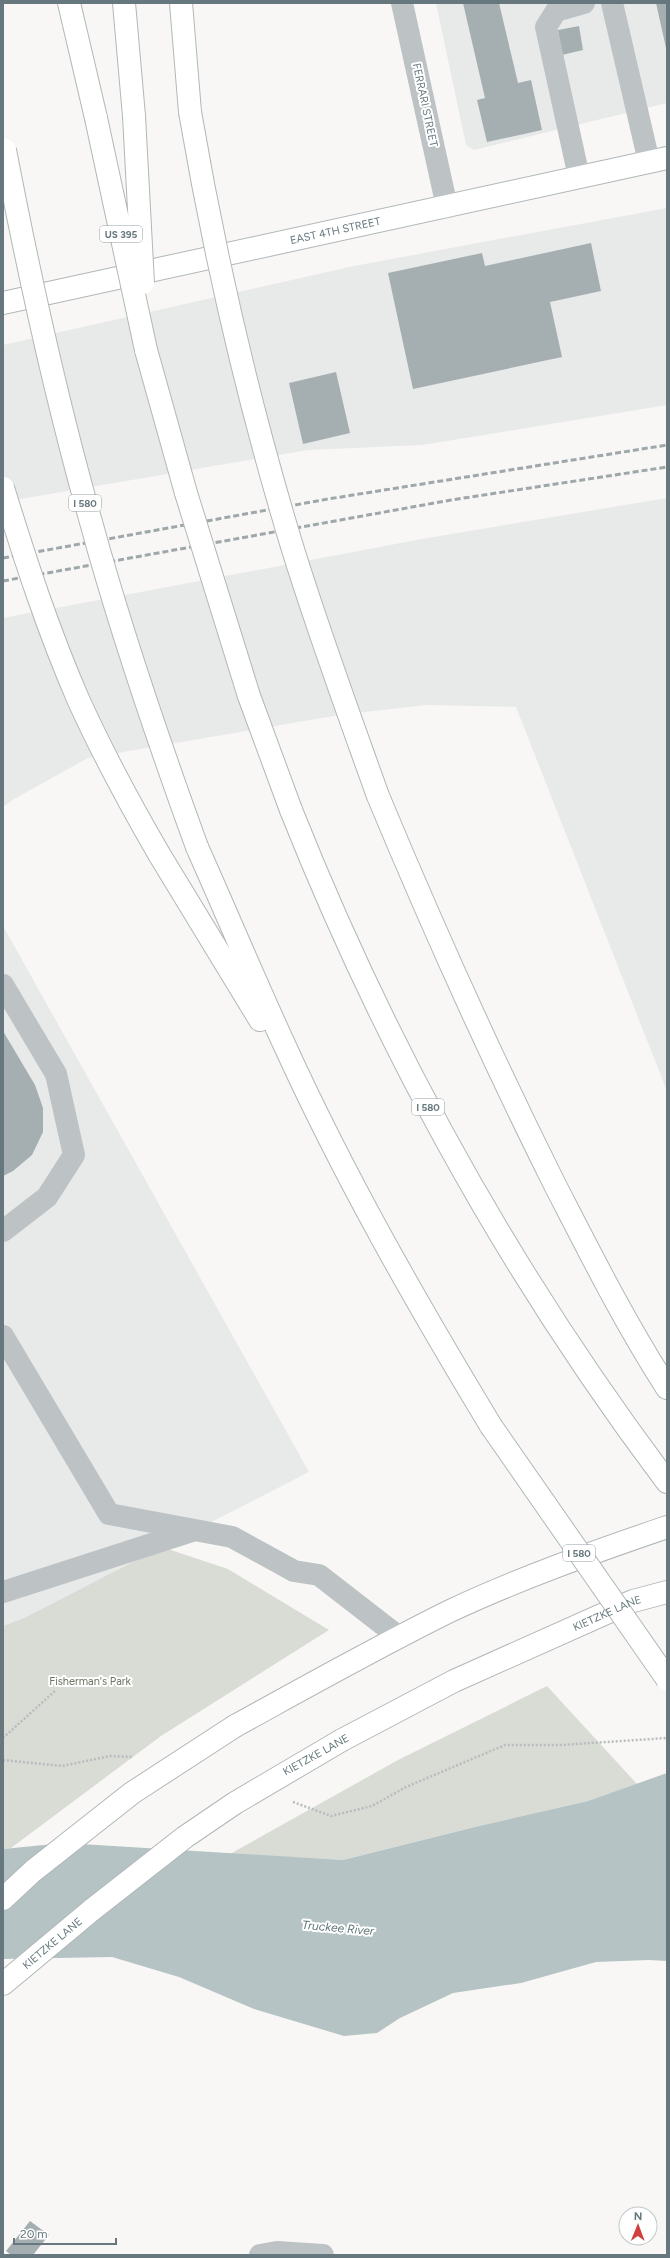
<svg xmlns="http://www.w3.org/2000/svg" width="670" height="2258" font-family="Figtree,sans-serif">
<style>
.built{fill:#e8e9e9}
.green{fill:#d9dcd5}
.water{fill:#b5c3c4}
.building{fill:#a5afb2}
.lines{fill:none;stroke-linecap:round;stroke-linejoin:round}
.major-casing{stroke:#b1b7b9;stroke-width:24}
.highway-casing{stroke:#b1b7b8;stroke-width:24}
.path{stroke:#b8bcbe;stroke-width:2.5;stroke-dasharray:2 2;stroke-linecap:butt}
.minor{stroke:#bdc3c5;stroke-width:22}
.major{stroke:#fff;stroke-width:22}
.highway{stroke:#fff;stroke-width:22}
.rail{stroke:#9ea7a9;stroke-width:3;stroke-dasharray:6 3;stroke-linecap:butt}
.major-bridge-casing{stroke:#b1b7b9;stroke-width:24;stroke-linecap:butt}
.highway-bridge-casing{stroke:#b1b7b8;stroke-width:24;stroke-linecap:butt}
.major-bridge{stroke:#fff;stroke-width:22}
.highway-bridge{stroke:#fff;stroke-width:22}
.labels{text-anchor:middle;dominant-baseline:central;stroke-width:4;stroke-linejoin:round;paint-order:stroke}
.shield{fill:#fff;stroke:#94a0a4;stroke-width:1}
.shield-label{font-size:10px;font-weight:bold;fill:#66787d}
.street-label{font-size:11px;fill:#66787d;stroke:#fff}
.park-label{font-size:11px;fill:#6b7664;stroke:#fff}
.water-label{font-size:12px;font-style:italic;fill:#607678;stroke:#fff}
</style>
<rect width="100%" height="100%" fill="#f8f7f5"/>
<path class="built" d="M436 3H667V103L474 150 466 145Z
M667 208V405L422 445 308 450 3 502V345L354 266Z
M667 498V1091L516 707 426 705 339 715 88 758 14 799 3 807V618L422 539Z
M3 926 309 1472 24 1618 3 1626Z"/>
<path class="green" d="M162 1547 228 1569 329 1630 161 1736 11 1848 3 1849V1626L24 1618Z
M547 1686 637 1784 588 1801 479 1826 343 1860 230 1854 398 1760Z"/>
<path class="water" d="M667 1773V1961L649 1960 596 1962 521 1983 453 1993 400 2018 377 2033 344 2036 254 2009 179 1977 112 1957 3 1959V1849L64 1843 343 1860 479 1826 588 1801Z"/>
<path class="building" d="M463 3H499L518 83 531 80 542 130 487 142 477 100 485 98Z
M656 3H667V48H666Z
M579 26 583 50 562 55 558 30Z
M591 243 601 291 550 302 562 357 413 389 388 273 482 253 485 266Z
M336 372 350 433 303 444 289 383Z
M3 1031 35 1085 43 1108V1132L32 1155 13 1171 3 1176Z
M30 2221 49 2235 33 2255H11L6 2251Z"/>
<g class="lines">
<defs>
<g id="major">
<path id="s1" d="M3 303 667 158"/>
<path d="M235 1726C306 1687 377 1647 450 1611 520 1578 594 1552 667 1527"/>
<path id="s2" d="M342 1740 454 1681 633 1601 667 1592"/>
<path id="s3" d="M3 1984 93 1909"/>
</g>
<path id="highway" d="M69 3 96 118
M124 3 134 116
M181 3 190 112
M146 350 186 493
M378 796C433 928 491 1057 555 1185 590 1253 625 1323 667 1388
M291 810C386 1049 512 1276 667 1482
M197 847C226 912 254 979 284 1044 344 1176 416 1302 491 1426
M159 854 260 1020"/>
</defs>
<use href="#major" class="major-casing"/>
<use href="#highway" class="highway-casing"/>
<path class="path" d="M3 1738 56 1690
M3 1760 62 1766 110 1756 133 1757
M293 1802 331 1816 372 1806 406 1787 505 1745H561L667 1738"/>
<path class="minor" d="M402 3 447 207
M612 3 649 162
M579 177 546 27 556 11 584 3
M3 985 56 1074 74 1155 47 1197 3 1231
M3 1336 109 1514 232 1537 294 1571 319 1575 399 1637
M3 1592 192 1531
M260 2255 277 2252 323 2255"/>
<use href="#major" class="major"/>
<use href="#highway" class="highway"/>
<path class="rail" d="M3 558 328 499 667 445
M3 581 451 500 667 467"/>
<defs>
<path id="major-bridge" d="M3 1899 33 1871 132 1793 235 1726
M93 1909 185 1837 235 1803 342 1740"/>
<path id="highway-bridge" d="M190 112C215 258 248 401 291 543 317 628 348 712 378 796
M134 116 143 283
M96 118 146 350
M5 150C29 275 56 399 91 522 121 632 158 740 197 847
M3 488C25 559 48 630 78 699 102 752 130 804 159 854
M186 493 249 696 291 810
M491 1426 667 1679"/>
</defs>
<use href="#major-bridge" class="major-bridge-casing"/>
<use href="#highway-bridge" class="highway-bridge-casing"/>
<use href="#major-bridge" class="major-bridge"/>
<use href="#highway-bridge" class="highway-bridge"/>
</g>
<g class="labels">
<g class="shield">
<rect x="100" y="226" width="42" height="16" rx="3"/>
<rect x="69" y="495" width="32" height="16" rx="3"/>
<rect x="412" y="1099" width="32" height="16" rx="3"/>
<rect x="563" y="1545" width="32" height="16" rx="3"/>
</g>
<g class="shield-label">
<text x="121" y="234">US 395</text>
<text x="85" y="503">I 580</text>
<text x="428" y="1107">I 580</text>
<text x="579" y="1553">I 580</text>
</g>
<g class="street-label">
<text transform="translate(425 105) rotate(78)">FERRARI STREET</text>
<text stroke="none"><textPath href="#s1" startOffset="340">EAST 4TH STREET</textPath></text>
<text stroke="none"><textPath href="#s2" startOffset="294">KIETZKE LANE</textPath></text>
<text transform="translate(316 1755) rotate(-29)">KIETZKE LANE</text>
<text stroke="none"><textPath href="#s3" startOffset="64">KIETZKE LANE</textPath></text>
</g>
<g class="park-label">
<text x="90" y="1681">Fisherman's Park</text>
</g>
<g class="water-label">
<text transform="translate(338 1928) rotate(5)">Truckee River</text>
</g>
</g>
<rect width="670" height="2258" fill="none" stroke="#66787d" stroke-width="8"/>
<g transform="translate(638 2226) rotate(1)"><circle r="19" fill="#ffffff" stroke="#c2c9cb"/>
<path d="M0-3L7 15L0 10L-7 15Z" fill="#cf403e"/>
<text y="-6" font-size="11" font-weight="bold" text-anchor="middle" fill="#66787d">N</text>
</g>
<path d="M14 2238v6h102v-6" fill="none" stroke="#66787d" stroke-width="2"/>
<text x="20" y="2238" font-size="12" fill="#66787d" stroke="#ffffff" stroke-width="3" paint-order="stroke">20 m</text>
</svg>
